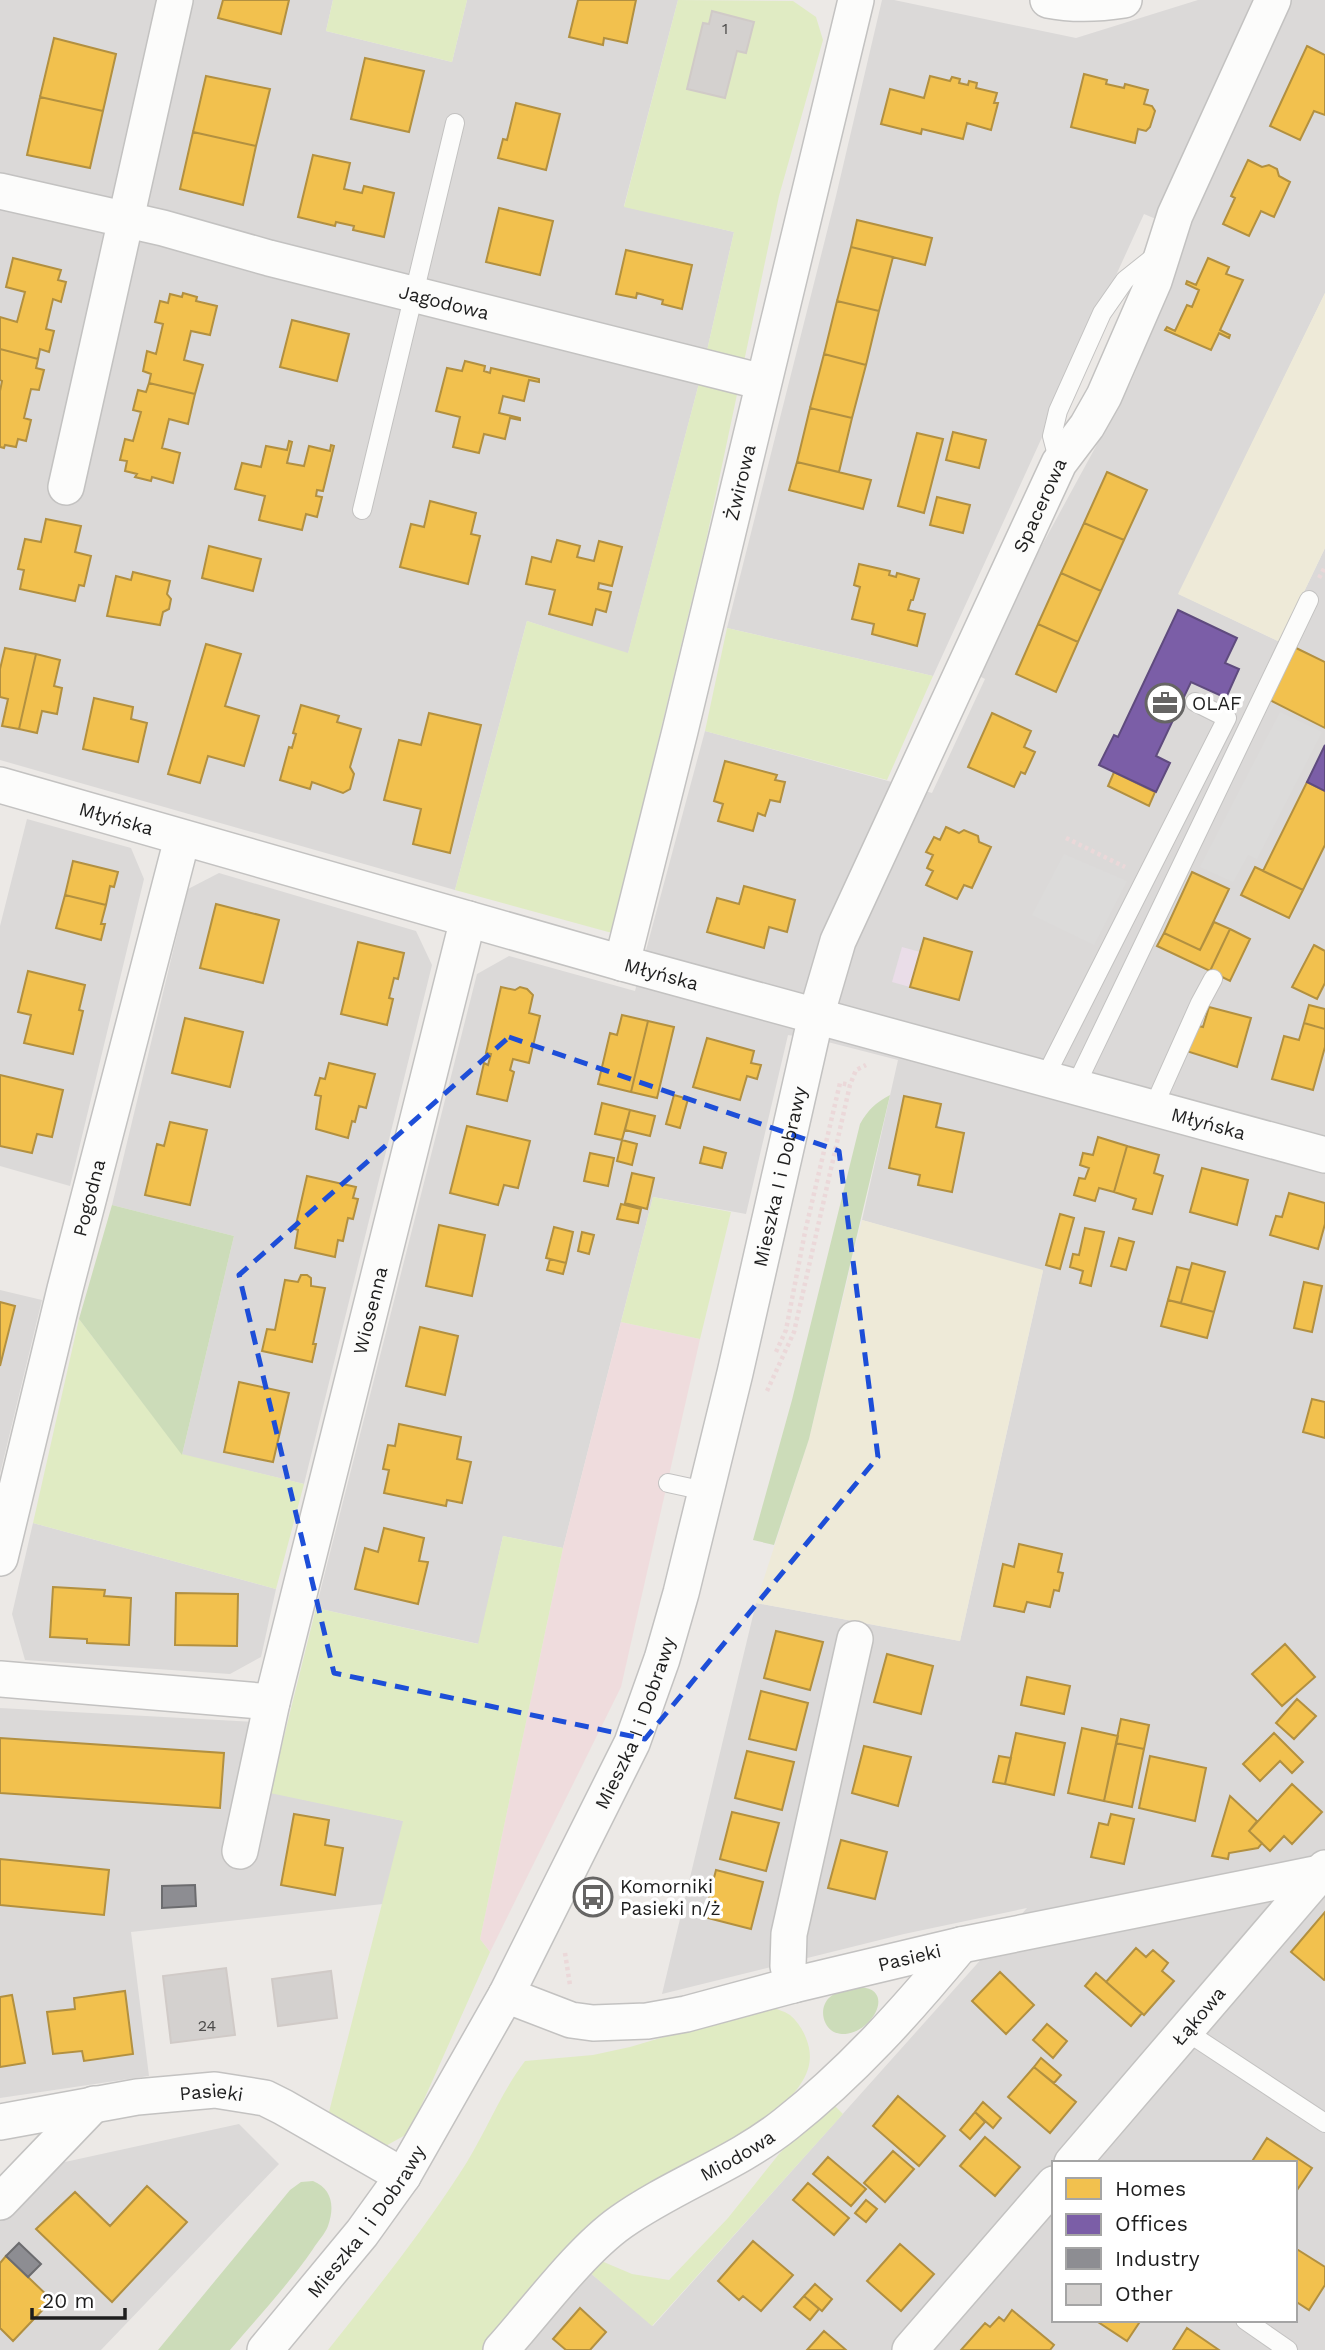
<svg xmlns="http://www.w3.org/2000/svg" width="1325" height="2350" font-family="'Work Sans',sans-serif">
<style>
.residential{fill:#dbd9d8;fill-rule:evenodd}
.commercial{fill:#efdcdd}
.industrial{fill:#eadde8}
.farmland{fill:#eeead8}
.grass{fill:#e0ebc3}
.forest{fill:#ccdcb9}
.parking{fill:#dcdbda}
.homes{fill:#f2c14e;stroke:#b29040;stroke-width:2}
.offices{fill:#7b5ea7;stroke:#5f4b7e;stroke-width:2}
.industry{fill:#8d8d92;stroke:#6c6c6f;stroke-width:2}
.building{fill:#d4d1cf;stroke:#d0cac7;stroke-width:2}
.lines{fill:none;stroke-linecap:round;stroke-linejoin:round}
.service-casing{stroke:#c3c2c1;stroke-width:20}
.minor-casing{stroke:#c3c2c1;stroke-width:38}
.path{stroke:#ebd8d9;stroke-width:4.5;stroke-dasharray:3.5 3.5;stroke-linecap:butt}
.service{stroke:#fcfcfb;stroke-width:18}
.minor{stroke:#fcfcfb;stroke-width:35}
.marked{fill:none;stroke:#1d4ed8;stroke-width:5;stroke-dasharray:14 9;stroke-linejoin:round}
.labels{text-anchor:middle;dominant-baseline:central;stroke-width:7;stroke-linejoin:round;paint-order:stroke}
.number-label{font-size:16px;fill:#4c4b4a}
.street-label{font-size:19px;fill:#1e1e1e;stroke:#fff}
.poi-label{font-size:19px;fill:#1e1e1e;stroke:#fff;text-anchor:start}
</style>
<rect width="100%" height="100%" fill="#ece9e6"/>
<path class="residential" d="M0 0H333L326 31 452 62 467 0H678L624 206 734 232 703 368 628 654 527 621 455 890 0 760Z
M882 0H894L1076 38 1198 0H1325V293L1179 594 1280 642 1325 548V2350H516L587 2270 653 2326 1027 1908 904 1934 662 1994 756 1603 960 1641 1043 1271 862 1220 898 1060 820 1040 788 1035 746 1214 653 1197 563 1548 503 1536 479 1644 316 1608 477 974 509 956 635 991 705 731 932 793 985 679 975 674 1004 615 1131 382 1163 305 1187 232 1144 214 933 676 727 628 836 196ZM1054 2163H1295V2320H1054Z
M27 819 131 848 144 879 70 1186 0 1166V926Z
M219 873 416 931 432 965 304 1484 182 1455 234 1236 112 1205 188 889Z
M0 1290 42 1300 0 1474Z
M33 1523 276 1589 261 1657 230 1674 25 1660 12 1614Z
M0 1708 255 1722 241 1786 404 1821 383 1904 131 1932 149 2076 0 2098Z
M239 2124 279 2164 101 2350H0V2211L42 2167Z"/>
<path class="commercial" d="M621 1322 700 1339 621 1687 490 1952 480 1939 563 1548Z"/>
<path class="industrial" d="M902 947 920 952 910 987 892 982Z"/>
<path class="farmland" d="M1325 293V548L1280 642 1178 594Z
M862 1220 1043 1270 960 1641 756 1603 809 1439Z"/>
<path class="grass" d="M333 0H467L452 62 326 31Z
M678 0 793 1 816 17 823 40 779 196 706 541 612 933 455 890 527 621 628 653 703 368 734 232 624 207Z
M727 628 933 676 887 780 705 731Z
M653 1197 731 1212 700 1339 621 1322Z
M79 1319 182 1454 304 1484 276 1589 33 1523Z
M503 1536 563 1548 480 1939 490 1952 409 2133 382 2148 355 2133 329 2112 403 1821 270 1793 316 1608 478 1644Z
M769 2006C776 2009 784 2011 790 2015 797 2021 803 2030 806 2038 817 2065 803 2084 785 2103L485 2350H328C374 2292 420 2235 460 2173 484 2137 499 2095 525 2061L593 2055 630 2047Z
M830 2101 843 2114 652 2326 587 2270 599 2260 632 2274 669 2280 728 2218 779 2154Z"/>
<path class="forest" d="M890 1095 809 1439 774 1545 753 1540 792 1400 860 1124C868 1110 875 1103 890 1095Z
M112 1205 234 1236 182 1455 79 1319Z
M856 1987C899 1986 872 2035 842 2034 823 2033 817 2008 830 1997 837 1991 848 1989 856 1987Z
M313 2181C332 2189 335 2206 328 2226 325 2234 318 2241 313 2249 289 2284 258 2317 230 2350H158L290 2190 301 2182Z"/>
<path class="parking" d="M1280 712 1322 732 1257 859 1248 855 1233 882 1200 867Z
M1064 854 1127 881 1094 945 1032 915Z"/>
<path class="homes" d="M223 0H289L281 34 218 18Z
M578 0H636L627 43 604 38 603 45 569 37Z
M54 38 116 54 103 111 40 97Z
M1307 46 1325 55V115L1314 111 1300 140 1270 126Z
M365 58 424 71 409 132 351 119Z
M1084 74 1107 80 1106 84 1124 88 1125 84 1148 90 1144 104 1152 106 1155 111 1150 127 1146 131 1138 129 1135 143 1071 127Z
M206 76 270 89 256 146 193 132Z
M930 76 950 81 952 77 960 79 959 83 968 85 969 81 977 83 976 88 997 93 994 103H998L991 130 967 123 963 139 922 129 921 134 881 124 890 89 924 98Z
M40 97 103 111 90 168 27 155Z
M516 103 560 114 546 170 498 158 503 139 507 140Z
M193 132 256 146 243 205 180 189Z
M313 155 350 163 344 189 362 193 364 186 394 193 384 237 353 230 354 226 336 222 335 226 298 217Z
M1248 160 1262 167 1269 165 1277 169 1279 176 1290 182 1274 217 1261 211 1249 236 1223 224 1235 198 1231 196Z
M499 208 553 221 540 275 486 262Z
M857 220 932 238 925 265 851 247Z
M851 247 893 257 879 311 837 301Z
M626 250 692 265 682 309 662 304 663 300 637 293 636 298 616 294Z
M13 258 61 270 58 280 66 282 61 302 53 299 46 329 54 331 49 352 40 349 38 359 0 349V317L17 322 25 292 6 287Z
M1208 258 1229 267 1226 274 1243 280 1220 330 1230 335 1229 338 1219 333 1211 350 1165 330 1167 327 1175 331 1187 305 1192 307 1199 290 1186 284 1187 281 1196 285Z
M183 293 197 297 196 301 217 306 210 335 191 331 184 360 203 365 195 394 149 383 151 374 143 371 147 351 156 354 163 324 155 322 160 301 168 303 170 294 182 297Z
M837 301 879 311 866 365 824 354Z
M292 320 349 334 337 381 280 367Z
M0 349 38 359 36 368 44 370 39 390 31 389 24 418 31 420 26 441 18 439 16 447 5 445 4 448 0 447V391L2 381 0 380Z
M824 354 866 365 852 418 810 408Z
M465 361 485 366 484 371 490 373 491 368 539 379V382L529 380 524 401 503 396 499 413 520 418V420L510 418 505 439 484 434 479 453 453 447 460 417 436 411 447 368 462 371Z
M149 383 195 394 188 424 169 419 162 448 180 453 173 483 152 477 151 481 135 477 137 474 125 471 127 461 120 460 125 439 133 441 141 412 133 410 138 390 146 392Z
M810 408 852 418 839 472 797 462Z
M953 432 986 440 979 468 946 460Z
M917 433 943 439 924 513 898 506Z
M289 441 292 442 287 463 304 466 309 446 330 451 331 445 334 446 323 491 317 490 316 496 322 497 317 517 306 514 302 530 259 520 265 496 235 489 242 463 261 467 266 446 287 450Z
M797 462 871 480 863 509 789 490Z
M1107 472 1147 490 1124 540 1084 523Z
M937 497 970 505 963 533 930 525Z
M430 501 476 513 471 534 480 536 468 584 400 567 411 524 424 527Z
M46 519 81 526 75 552 91 556 84 586 79 585 75 601 20 589 24 570 18 569 25 539 41 542Z
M1084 523 1124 540 1101 591 1061 573Z
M557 540 580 546 577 557 594 561 599 541 622 547 612 586 599 583 598 589 611 592 606 612 596 609 592 625 549 614 555 590 526 584 532 557 551 562Z
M209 546 261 559 253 591 202 578Z
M859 564 890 571 889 575 896 577 897 573 919 579 913 600H911L908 610 925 614 917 646 872 634 874 624 852 619 860 587 854 585Z
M133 572 170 581 167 594 171 599 169 609 163 612 160 625 107 616 116 576 131 580Z
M1061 573 1101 591 1078 642 1038 624Z
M1038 624 1078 642 1056 692 1016 674Z
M206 644 241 654 225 706 259 716 244 766 208 756 200 783 168 774Z
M1294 647 1325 662V728L1268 699Z
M5 648 36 654 19 729 2 726 8 699 0 697V669Z
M36 654 60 660 54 686 62 688 57 714 42 711 37 733 19 729Z
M94 698 133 707 131 719 147 723 138 762 83 749Z
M301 705 339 716 337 722 361 729 350 767 354 774 350 789 343 793 312 782 310 789 280 780 289 747 292 748 296 734 293 733Z
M429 713 481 725 450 853 413 844 421 809 384 800 399 740 421 745Z
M992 713 1031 731 1024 747 1035 752 1025 774 1021 772 1014 787 968 767Z
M725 761 777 775 775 780 785 782 780 802 770 800 765 816 758 813 753 831 718 821 723 804 714 801Z
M1114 772 1155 792 1149 806 1108 786Z
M1307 782 1325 791V845L1303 890 1263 871Z
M946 827 959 833 964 830 978 836 979 842 991 847 972 888 964 885 957 899 926 885 933 871 927 868 933 855 926 852 934 837 940 840Z
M73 861 118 872 114 887 110 886 106 905 65 895Z
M1255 867 1303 890 1289 918 1241 895Z
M1192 872 1229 889 1200 950 1164 933Z
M744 886 795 900 787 932 769 927 764 948 707 932 717 898 739 904Z
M65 895 106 905 101 924H105L101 940 56 928Z
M216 904 279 920 263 983 200 968Z
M1214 922 1230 929 1210 971 1157 946 1164 933 1200 950Z
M1230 929 1250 939 1230 981 1210 971Z
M924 938 972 952 959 1000 910 987Z
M358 942 404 953 398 979 394 978 389 998 393 999 387 1025 341 1014Z
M1314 945 1325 951V983L1317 999 1292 987Z
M28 971 85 985 79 1010 83 1011 73 1054 24 1043 31 1015 18 1012Z
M501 987 515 990 520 987 527 989 533 995 529 1013 540 1016 529 1063 513 1059 510 1070 514 1072 507 1101 477 1094 484 1063 488 1065 491 1054 486 1053Z
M1309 1005 1325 1009V1029L1304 1023Z
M1209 1007 1251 1018 1237 1067 1183 1050 1194 1025 1203 1027Z
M622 1015 648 1021 631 1092 598 1084 610 1033 617 1035Z
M185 1018 243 1032 230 1087 172 1073Z
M648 1021 674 1027 657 1098 631 1092Z
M1304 1023 1325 1029V1047L1313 1090 1272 1079 1284 1036 1299 1040Z
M707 1038 754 1051 751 1063 761 1065 757 1079 747 1076 740 1100 693 1087Z
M329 1063 375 1074 366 1108 359 1106 355 1122 352 1121 348 1138 316 1129 321 1096 315 1095 320 1078 325 1079Z
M0 1075 63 1090 52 1137 37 1134 32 1153 0 1146Z
M674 1095 688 1099 680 1128 666 1124Z
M904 1096 941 1104 936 1127 964 1133 952 1192 918 1185 920 1175 889 1168Z
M602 1103 630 1110 622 1140 595 1134Z
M630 1110 655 1116 650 1136 625 1130Z
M170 1122 207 1130 190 1205 145 1195 157 1144 164 1146Z
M467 1126 530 1141 518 1188 504 1185 498 1205 450 1193Z
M1098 1137 1127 1146 1114 1192 1099 1188 1095 1201 1074 1195 1079 1178 1085 1179 1089 1168 1080 1165 1083 1153 1093 1155Z
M622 1140 637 1144 632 1165 617 1161Z
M1127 1146 1159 1155 1154 1173 1163 1176 1152 1214 1133 1209 1136 1199 1114 1192Z
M704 1147 726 1153 722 1168 700 1163Z
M590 1153 614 1158 608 1186 584 1181Z
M1202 1168 1248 1180 1237 1225 1190 1212Z
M632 1173 654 1178 647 1209 625 1203Z
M307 1176 356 1187 353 1198 358 1199 353 1219 348 1218 343 1241 338 1240 335 1257 295 1248 298 1230 295 1229Z
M1289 1193 1325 1203V1224L1318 1249 1270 1235 1276 1216 1282 1217Z
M621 1204 641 1209 638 1223 617 1219Z
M1060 1214 1074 1218 1060 1269 1046 1265Z
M439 1225 485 1235 472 1296 426 1286Z
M554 1227 573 1232 566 1263 546 1258Z
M1085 1228 1104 1232 1091 1286 1080 1283 1083 1271 1070 1267 1073 1254 1079 1255Z
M582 1232 594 1235 589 1254 578 1251Z
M1119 1238 1134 1242 1126 1270 1111 1266Z
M550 1259 566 1263 563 1274 547 1270Z
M1192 1263 1225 1272 1214 1312 1181 1303Z
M1177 1267 1190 1270 1181 1303 1168 1300Z
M301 1275H307L311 1278V1286L325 1288 313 1344H316L312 1362 262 1351 267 1329 275 1330 285 1280 298 1282Z
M1304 1282 1322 1286 1312 1332 1294 1328Z
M1168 1300 1214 1312 1207 1338 1161 1326Z
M0 1302 15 1306 0 1366Z
M420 1327 458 1336 445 1395 406 1386Z
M239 1382 289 1393 273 1462 224 1452Z
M1312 1399 1325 1402V1438L1303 1432Z
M399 1424 461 1437 457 1459 471 1462 462 1503 447 1500 446 1506 384 1493 389 1470 383 1469 388 1445 395 1446Z
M384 1528 424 1538 419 1561 428 1562 418 1604 355 1589 365 1548 378 1552Z
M1019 1544 1062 1554 1058 1572 1063 1573 1059 1591 1054 1590 1050 1607 1027 1602 1024 1612 994 1606 1003 1564 1014 1567Z
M53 1587 105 1590 104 1596 131 1598 129 1645 87 1643V1639L50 1637Z
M176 1593 238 1594 237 1646 175 1645Z
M776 1631 823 1642 810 1690 764 1678Z
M1285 1644 1315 1677 1282 1706 1252 1674Z
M887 1654 933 1666 921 1714 874 1702Z
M1027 1677 1070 1686 1064 1714 1021 1705Z
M761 1691 808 1703 796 1750 749 1739Z
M1297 1699 1316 1716 1294 1739 1276 1723Z
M1121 1719 1149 1725 1144 1749 1116 1743Z
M1082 1728 1118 1736 1104 1801 1068 1793Z
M1016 1733 1065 1743 1054 1795 1005 1784Z
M1274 1733 1303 1762 1292 1773 1280 1761 1260 1781 1243 1764Z
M0 1738 224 1753 220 1808 0 1793Z
M1116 1743 1144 1749 1132 1807 1104 1801Z
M864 1746 911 1757 898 1806 852 1793Z
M747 1751 794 1762 782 1810 735 1798Z
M999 1756 1011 1758 1005 1784 993 1782Z
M1150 1756 1206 1768 1195 1821 1139 1808Z
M1292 1784 1322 1812 1292 1844 1284 1836 1270 1851 1249 1831Z
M1230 1796 1257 1821 1249 1831 1262 1843 1258 1848 1229 1853 1228 1859 1212 1856Z
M732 1812 779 1823 766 1871 720 1859Z
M294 1814 329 1820 325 1845 343 1848 335 1895 281 1885Z
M1111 1814 1134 1819 1124 1864 1091 1857 1099 1823 1108 1825Z
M841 1840 887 1852 875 1899 828 1888Z
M0 1859 109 1870 104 1915 0 1905Z
M716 1870 763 1882 751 1929 704 1917Z
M1325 1912V1979L1324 1980 1291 1952Z
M1136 1948 1146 1957 1153 1950 1168 1963 1162 1971 1174 1981 1144 2015 1106 1982Z
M1000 1972 1034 2005 1006 2034 972 2001Z
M1096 1973 1142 2013 1131 2026 1085 1986Z
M125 1991 133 2054 84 2061 82 2051 53 2054 47 2012 75 2009 74 1998Z
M12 1995 25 2063 0 2067V1997Z
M1047 2024 1067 2041 1053 2058 1033 2040Z
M1041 2058 1061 2075 1054 2083 1034 2067Z
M1034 2067 1076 2102 1050 2133 1008 2097Z
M898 2096 945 2136 919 2166 873 2126Z
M983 2102 1001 2118 993 2128 975 2112Z
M975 2112 985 2122 970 2139 960 2130Z
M985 2137 1020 2167 995 2196 960 2166Z
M1267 2138 1312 2168 1295 2193V2163H1251Z
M893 2151 914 2169 885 2202 864 2183Z
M828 2157 866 2189 851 2206 813 2174Z
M808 2183 849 2218 834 2235 793 2200Z
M147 2186 187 2222 112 2302 36 2229 75 2192 110 2226Z
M866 2200 877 2209 866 2222 855 2213Z
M753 2241 793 2275 761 2311 743 2296 739 2300 718 2281Z
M900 2244 934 2274 901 2311 867 2281Z
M1295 2248 1325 2267V2285L1309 2310 1295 2301Z
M6 2256 52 2300 13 2341 0 2328V2263Z
M815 2284 832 2299 822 2311 804 2296Z
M804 2296 819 2309 810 2320 794 2307Z
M580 2308 606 2332 590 2350H566L553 2339Z
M1012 2310 1054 2345 1050 2350H961L985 2323 990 2327 999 2317 1004 2321Z
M1095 2320H1141L1127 2341Z
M1187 2328 1219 2350H1173Z
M824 2331 846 2350H807Z"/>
<path class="offices" d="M1178 610 1237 638 1225 663 1239 669 1226 698 1191 682 1156 756 1170 763 1156 792 1099 765 1114 735 1118 737Z
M1325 745V791L1307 782Z"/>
<path class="industry" d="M195 1885 196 1906 162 1908V1886Z
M19 2243 41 2264 28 2277 6 2256Z"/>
<path class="building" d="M712 11 754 22 746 53 737 51 725 98 687 89 703 23 709 24Z
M226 1968 235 2035 171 2043 163 1976Z
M331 1971 337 2018 278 2026 272 1979Z"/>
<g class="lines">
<defs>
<path id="service" d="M1059 463 1052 436 1058 411 1102 313 1125 280 1159 253
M362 510 455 123
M1044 1079 1227 718 1195 702
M1075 1087 1309 600
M1153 1108 1200 1003 1213 979
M668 1483 705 1491
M1184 2030 1325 2123
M1245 2320 1288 2350"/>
<g id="minor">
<path d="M1048 0C1073 5 1098 4 1124 0"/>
<path id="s1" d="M0 191 163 228 269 258 763 382"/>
<path d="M66 487 175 0"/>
<path id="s2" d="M0 785 622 963 1325 1155"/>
<path id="s3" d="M622 963 680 731 856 0"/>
<path id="s4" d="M0 1558 65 1289 182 839"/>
<path d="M0 1679 272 1702"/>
<path id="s5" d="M240 1851 272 1702 468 919"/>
<path d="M793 1985 788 1966 789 1934 855 1639"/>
<path id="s6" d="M506 1995 571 2020 593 2023 647 2021 686 2014 793 1985 961 1945 1320 1873"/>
<path id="s7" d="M0 2122 137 2097 215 2090 265 2098 283 2107 403 2176"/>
<path id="s8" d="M1072 2163 1325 1868"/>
<path d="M0 2202 94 2104"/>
<path id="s9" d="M265 2350 362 2233 403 2176 506 1995 632 1743 662 1659 681 1593 735 1373 816 1016 838 941 1059 463 1087 426 1104 396 1154 281 1175 215 1273 0"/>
<path id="s10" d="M501 2350C536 2311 580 2251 621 2222 673 2185 736 2164 786 2124 852 2072 908 2009 961 1945"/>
<path d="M910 2350 1054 2184"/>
</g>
</defs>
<use href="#service" class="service-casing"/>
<use href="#minor" class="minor-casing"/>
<path class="path" d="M1319 578 1325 567
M1066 838 1125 867
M776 1352 786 1330 805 1232 840 1083 850 1085
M767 1391 794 1332 850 1085 856 1070 866 1065
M565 1953 570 1985"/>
<use href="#service" class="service"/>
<use href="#minor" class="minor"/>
</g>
<path class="marked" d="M509 1037 839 1151 878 1457 645 1739 334 1673 239 1275Z"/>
<defs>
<symbol id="office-ring" viewBox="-11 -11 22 22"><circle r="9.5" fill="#fff" stroke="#666564" stroke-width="1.5"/><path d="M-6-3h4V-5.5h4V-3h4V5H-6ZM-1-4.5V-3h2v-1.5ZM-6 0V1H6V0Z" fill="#666564"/></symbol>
<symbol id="bus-ring" viewBox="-11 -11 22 22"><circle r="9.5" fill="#fff" stroke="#666564" stroke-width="1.5"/><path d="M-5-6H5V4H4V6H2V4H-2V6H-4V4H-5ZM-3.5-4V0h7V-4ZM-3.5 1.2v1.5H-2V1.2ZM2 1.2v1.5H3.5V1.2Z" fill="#666564"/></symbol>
</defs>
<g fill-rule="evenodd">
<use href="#office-ring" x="1143" y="681" width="44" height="44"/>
<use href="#bus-ring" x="571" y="1875" width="44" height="44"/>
</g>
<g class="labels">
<g class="number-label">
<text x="725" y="28">1</text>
<text x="207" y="2025">24</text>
</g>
<g class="street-label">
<text stroke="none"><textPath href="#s1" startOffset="458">Jagodowa</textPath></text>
<text stroke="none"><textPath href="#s3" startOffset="495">Żwirowa</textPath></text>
<text stroke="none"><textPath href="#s9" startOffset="2021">Spacerowa</textPath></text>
<text stroke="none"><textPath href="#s2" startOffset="121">Młyńska</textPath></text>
<text stroke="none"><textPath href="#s2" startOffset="688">Młyńska</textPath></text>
<text stroke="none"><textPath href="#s2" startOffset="1255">Młyńska</textPath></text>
<text stroke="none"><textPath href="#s9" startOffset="1298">Mieszka I i Dobrawy</textPath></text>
<text stroke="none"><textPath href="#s4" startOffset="371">Pogodna</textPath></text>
<text stroke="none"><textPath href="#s5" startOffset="556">Wiosenna</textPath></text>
<text stroke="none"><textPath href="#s9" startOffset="732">Mieszka I i Dobrawy</textPath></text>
<text stroke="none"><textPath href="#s6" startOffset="416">Pasieki</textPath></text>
<text stroke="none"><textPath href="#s8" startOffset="194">Łąkowa</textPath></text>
<text stroke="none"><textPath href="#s7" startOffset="214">Pasieki</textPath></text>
<text stroke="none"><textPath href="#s10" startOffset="310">Miodowa</textPath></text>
<text stroke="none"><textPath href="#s9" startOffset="164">Mieszka I i Dobrawy</textPath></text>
</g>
<g class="poi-label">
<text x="1192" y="703">OLAF</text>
<text x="620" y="1886">Komorniki<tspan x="620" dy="22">Pasieki n/ż</tspan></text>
</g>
</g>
<rect x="1052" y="2161" width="245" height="161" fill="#ffffff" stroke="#a5a5a5" stroke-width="2"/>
<rect x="1066" y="2178" width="35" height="21" fill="#f2c14e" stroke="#a5a5a5" stroke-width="2"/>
<text x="1115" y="2196" font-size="21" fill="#1e1e1e">Homes</text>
<rect x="1066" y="2214" width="35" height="21" fill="#7b5ea7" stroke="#a5a5a5" stroke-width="2"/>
<text x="1115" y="2231" font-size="21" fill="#1e1e1e">Offices</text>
<rect x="1066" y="2248" width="35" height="21" fill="#8d8d92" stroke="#a5a5a5" stroke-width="2"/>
<text x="1115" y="2266" font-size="21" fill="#1e1e1e">Industry</text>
<rect x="1066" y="2284" width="35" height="21" fill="#d4d1cf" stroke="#a5a5a5" stroke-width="2"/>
<text x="1115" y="2301" font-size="21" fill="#1e1e1e">Other</text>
<path d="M32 2308v10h93v-10" fill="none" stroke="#1e1e1e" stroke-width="3.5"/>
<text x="42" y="2308" font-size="21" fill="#1e1e1e" stroke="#ffffff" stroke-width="5" paint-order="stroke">20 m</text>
</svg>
